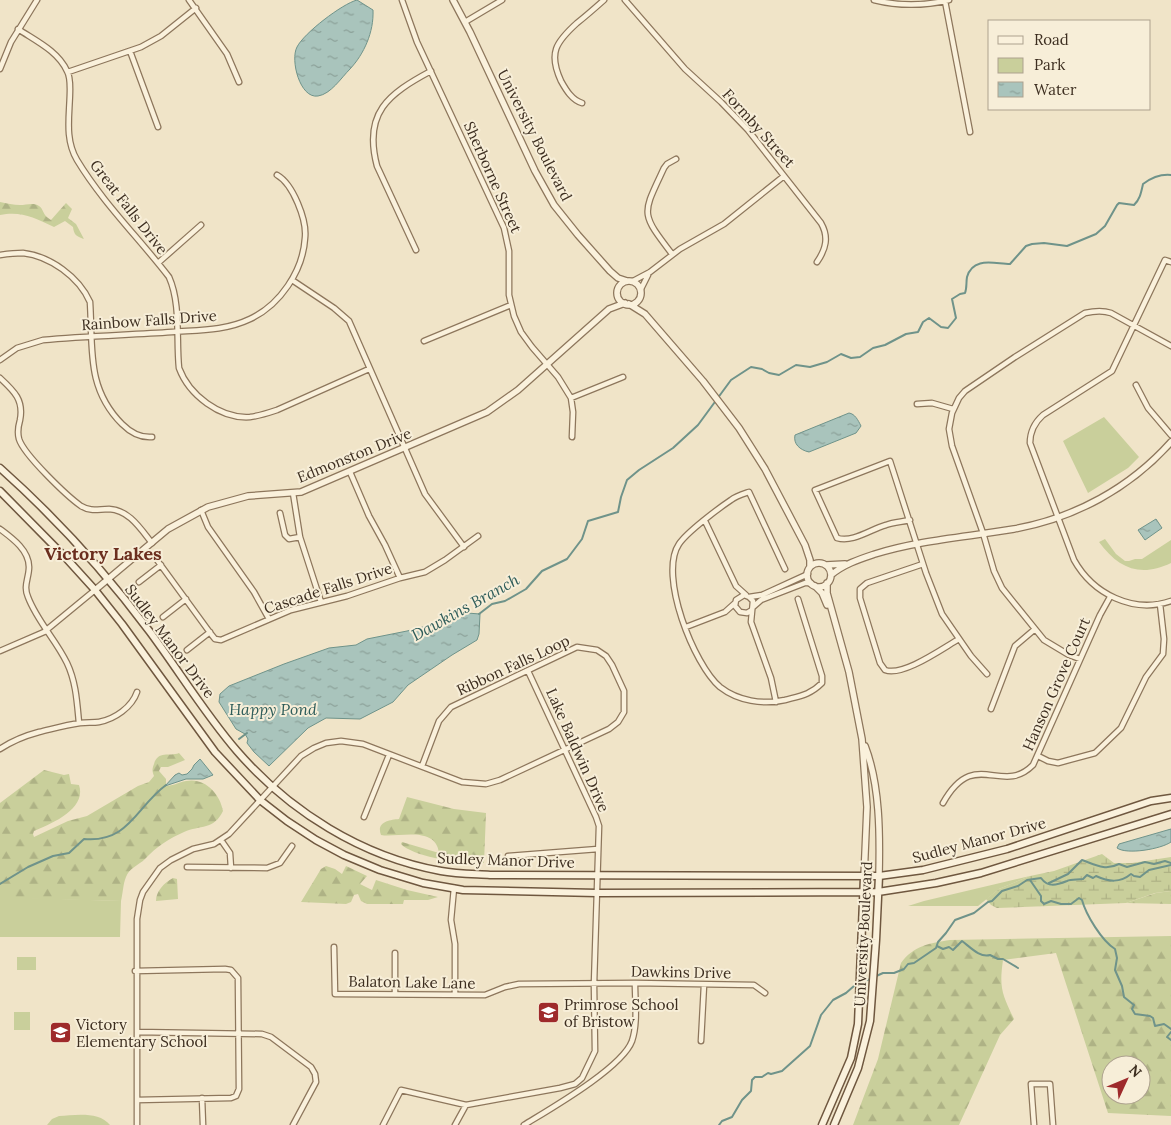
<svg xmlns="http://www.w3.org/2000/svg" width="1171" height="1125" font-family="Lora,serif">
<style>
.green{fill:#c9cf9b}
.forest{fill:url(#forest-firs);fill-rule:evenodd}
.wetland{fill:url(#wetland-marsh)}
.water{fill:url(#water-ripples);stroke:#6f938a}
.lines{fill:none;stroke-linecap:round;stroke-linejoin:round}
.stream{stroke:#6f938a;stroke-width:2}
.minor-casing{stroke:#8d765c;stroke-width:7}
.tertiary-casing{stroke:#8d765c;stroke-width:8}
.secondary-casing{stroke:#6f573f;stroke-width:9}
.minor{stroke:#faf1dc;stroke-width:4.5}
.tertiary{stroke:#faf1dc;stroke-width:5.5}
.secondary{stroke:#faf1dc;stroke-width:6}
.labels{text-anchor:middle;dominant-baseline:central;stroke-width:4;stroke-linejoin:round;paint-order:stroke}
.street-label{font-size:15px;fill:#3d2e20;stroke:#f7eed8}
.poi-label{font-size:15px;fill:#3d2e20;stroke:#f7eed8;text-anchor:start}
.water-label{font-size:16px;font-style:italic;fill:#2f5d5a;stroke:#f7eed8}
.quarter-label{font-size:18px;font-weight:bold;fill:#6b2e1e;stroke:#f7eed8}
</style>
<defs>
<pattern id="forest-firs" width="22" height="20" patternUnits="userSpaceOnUse" patternTransform="scale(1.25)"><rect width="22" height="20" fill="#c9cf9b"/><path d="M5 1l3.5 6h-7zM16 11l3.5 6h-7z" fill="#aeb285"/></pattern>
<pattern id="wetland-marsh" width="20" height="14" patternUnits="userSpaceOnUse" patternTransform="scale(1.25)"><rect width="20" height="14" fill="#c9cf9b"/><path d="M1 5h8M5 5V1M11 12h8M15 12V8" fill="none" stroke="#aeb285"/></pattern>
<pattern id="water-ripples" width="26" height="14" patternUnits="userSpaceOnUse" patternTransform="scale(1.25)"><rect width="26" height="14" fill="#a9c4bc"/><path d="M2 4q2-2 4 0t4 0M15 11q2-2 4 0t4 0" fill="none" stroke="#8ba098"/></pattern>
</defs>
<rect width="100%" height="100%" fill="#f0e4c8"/>
<path class="green" d="M1104 417 1139 457 1128 468 1088 493 1063 441Z
M1105 539 1116 554 1125 561H1129L1135 559H1142L1171 540V563C1140 578 1118 568 1099 542Z
M1030 876 999 889 978 906H908L924 901Z
M0 897 121 901 120 937H0Z
M17 957H36V970H17Z
M14 1012H30V1030H14Z
M59 1116C75 1115 99 1111 110 1125H47L52 1119Z"/>
<path class="forest" d="M0 202C6 203 14 205 20 205 26 205 34 202 39 206 44 209 42 215 51 220L66 203 72 209 68 218 76 224 84 239C76 236 74 235 73 227L65 221 54 227C34 218 22 211 0 215Z
M179 753 185 760 168 767H161L159 771 166 779V786C173 786 179 782 186 781 204 777 220 793 223 811 214 830 200 825 184 832 170 838 156 847 145 859 139 865 129 868 126 877 123 884 123 893 121 901L0 898V803L44 770 64 775 69 774 71 784 79 785C87 809 51 824 34 831L33 834 34 837 68 821 87 816 138 786 149 782 154 776C152 771 152 769 154 764 158 750 169 757 179 753Z
M407 797 454 809 486 813 484 863C466 865 413 857 401 844L402 842 439 853C436 825 397 838 381 835 376 822 389 820 399 819Z
M326 866 335 869 342 874 346 866 367 876 360 884 372 890 376 880 407 890 438 897 428 900H404L403 904H367L361 901 358 894 354 895 351 902 346 904 301 902 321 869Z
M173 878 177 879 178 899 156 901C156 891 164 883 173 878Z
M1171 891V904L1126 903 1156 893Z
M1171 936V1116L1108 1113 1056 953 1003 960C999 988 1002 994 1014 1019L1000 1035 959 1125H853L878 1059 901 963C913 946 930 943 950 940ZM1111 1065H1141V1095H1111Z"/>
<path class="wetland" d="M1102 854 1114 863H1132L1171 857V891L1155 893 1126 903 997 908 991 905 986 899 999 889 1030 876 1054 871Z"/>
<path class="water" d="M357 0 373 10C374 32 364 54 350 69 341 78 331 94 318 96 300 99 290 60 297 47 304 33 342 4 357 0Z
M849 413C855 414 858 420 861 426L856 433 809 452C800 450 793 444 795 435Z
M1156 519 1162 528 1145 540 1138 530Z
M467 613 480 614 479 634 477 640 452 655 408 685 393 702 360 719 326 718 308 728 269 766 254 752 247 743 248 739 245 734 236 729 219 702 220 694 229 686 284 664 329 648 356 645 367 639 407 631 423 627 439 620Z
M200 759 213 775 203 779H186L165 786 175 775 179 773 182 775 187 774 192 769 194 765Z
M1171 829V842C1161 849 1127 855 1117 848L1119 844Z"/>
<g class="lines">
<path class="stream" d="M479 614 492 604 505 601 526 589 542 571 567 559 582 539 588 521 618 512 621 497 627 480 639 470 673 448 698 425 731 380 751 367 762 369 769 373 779 375 796 365 810 367 827 362 841 354 851 358 860 357 873 348 885 345 906 334 918 332 923 322 929 318 941 327 948 328 956 318 952 299 960 294 965 293C967 288 966 283 967 277 973 256 995 264 1010 264L1026 246 1032 244 1044 243 1067 246 1096 234 1105 226 1117 205 1119 203 1134 205C1140 199 1141 193 1143 184 1151 178 1161 174 1171 175
M239 739 247 733
M1030 880 1041 896V901L1044 904 1051 901 1061 904H1071L1079 898 1082 900C1086 915 1102 941 1115 949L1117 958 1115 970 1122 986 1124 997 1134 1005 1132 1009 1135 1014 1150 1016 1153 1018 1155 1026 1164 1024 1171 1029
M1049 883 1068 874 1082 860C1096 865 1105 871 1119 864L1127 867 1145 862 1154 864 1165 861 1171 863
M0 884 28 867 53 856 69 853 84 839C129 843 136 807 166 785
M937 946 943 949 949 947 953 950 962 941C970 947 980 958 990 955L998 959H1003L1018 968
M1171 1032 1167 1037 1171 1040
M719 1125 722 1121 732 1117 742 1100 751 1091 752 1080 755 1077H762L768 1073 771 1074 782 1071 810 1046 821 1015 833 1000 846 993 854 986 883 973H894L904 969 908 964 914 963 936 948 938 942 946 933 955 920 974 913 988 902 992 901 1002 891 1018 886 1027 880 1041 878C1048 888 1057 885 1067 881 1071 879 1078 880 1083 879L1087 875 1093 878 1096 876C1109 882 1120 883 1131 874L1134 876 1140 877 1149 870 1171 865"/>
<defs>
<path id="minor" d="M189 0 227 54 239 82
M402 0 417 42 504 228 509 251V295L514 316 521 332 532 347 558 377 571 398 573 412 572 437
M625 0 685 69 721 102 748 130 821 223C829 237 826 249 817 262
M874 0C898 6 924 6 949 0
M945 1 970 132
M465 22 502 0
M18 29C36 41 58 51 67 71 70 76 70 83 70 89 70 114 64 138 77 160 103 203 139 238 169 277 181 304 176 339 179 368 189 395 220 419 250 417 259 416 268 413 277 410L369 369
M130 51 158 127
M0 69 11 42 37 0
M68 72 141 47 161 36 196 8
M582 103C572 100 566 90 561 81 548 53 556 42 577 23 586 16 595 8 604 0
M416 250 377 166C363 113 388 94 431 71
M672 254C640 212 642 215 664 168L667 164 676 159
M0 255C7 254 16 253 23 253 50 256 79 277 90 302 93 348 86 388 122 424 131 433 140 438 152 437
M1171 262 1165 260 1112 371 1043 415C1034 423 1030 431 1030 443L1074 560C1093 594 1133 614 1171 601
M158 263 201 225
M292 280 334 308 349 321 425 494 464 547
M633 281 650 272 680 249 724 224 784 176
M641 289 648 275
M424 341 511 305
M0 360 17 348 43 340C86 336 129 335 172 332 198 330 225 331 250 319 280 305 303 271 305 238 307 220 293 184 277 175
M0 378C14 391 24 400 20 420 18 427 17 432 19 439 24 455 67 496 81 506 91 512 98 509 109 509 129 510 140 528 152 543
M1136 385 1148 408 1171 435
M571 398 623 377
M917 404 932 403 953 409
M350 472 369 516 385 545 400 578
M293 493 300 537 321 602
M201 510 208 527 254 592 269 619
M280 513 285 535 289 539 300 537
M910 520C902 522 894 522 886 525 871 529 853 543 837 538L815 490 890 461 926 573 942 614 971 656 987 674
M705 521 736 586 746 595
M0 529C12 538 29 550 29 567 29 578 23 586 28 597 37 621 56 640 67 663 76 682 77 702 79 723
M157 560 211 634 215 639 221 640 291 610 347 596 400 578 425 572 445 560 478 536
M923 564 867 583 860 589V598L880 663 885 670C903 677 943 648 959 639
M785 569 749 492C743 494 736 496 731 500 719 508 687 532 679 544 658 575 694 665 720 687 738 701 763 705 785 700 800 696 810 695 822 683V676L798 599
M139 582 161 565
M749 597 762 595 808 574
M753 607 761 600 805 583H811
M752 610 747 613 740 612 735 606 736 600 744 595 749 597 753 601 751 622 771 678 776 702
M163 617 186 599
M686 627 725 612 735 603
M187 650 210 632
M0 651 44 632 95 590
M1080 659 1069 655 1044 640 1002 588 994 571 983 533 952 446 949 429 952 413 959 398 965 391 1015 357 1085 313C1094 311 1102 310 1111 313L1171 346
M991 709 1015 646 1035 629
M0 749C12 741 24 736 39 732 52 729 66 725 80 723 86 722 93 723 99 722 115 719 132 707 137 692
M1038 756 1048 761 1058 763 1095 753 1121 728 1146 677 1163 654 1164 639 1160 604
M943 803C975 746 1001 797 1033 765L1100 615 1110 597
M364 817 389 755
M221 840 230 853 231 868
M508 856 598 849
M187 867 267 868 280 863 292 846
M454 888 451 920 455 944V995
M334 947 335 994 485 995 505 987 519 984 635 983 754 985 765 993
M395 953V994
M135 971 225 969 231 970 238 978 239 1089 236 1096 231 1098 137 1100
M137 1032 262 1034 271 1037 311 1067 315 1074 316 1082 293 1125
M701 1041 704 985
M202 1098 203 1125
M137 1125V919L140 900 143 892 160 868 171 860 193 849 214 844 229 834 301 756 314 748 326 743 341 741 363 744 462 782 486 784 500 780 609 729 618 722 624 712V691L612 665 606 656 597 650 577 647 451 707 439 721 422 766
M383 1125 401 1090 466 1105 560 1088 575 1084 582 1078 595 1051 594 984 599 826 596 817 528 671
M455 1125 466 1105
M524 1125C550 1109 622 1068 632 1041 638 1023 635 1002 635 983
M1034 1125 1031 1084H1050L1053 1125"/>
<path id="tertiary" d="M453 0 470 32 535 171 554 205 578 235 610 271 618 278 627 281
M617 293a12 12 0 1 1 24 0a12 12 0 1 1-24 0Z
M629 304 645 314 703 381 739 428 765 469 805 545 810 560V567
M807 575a12 12 0 1 1 24 0a12 12 0 1 1-24 0Z
M826 565 845 564
M831 575C844 564 860 559 875 554 920 540 967 537 1014 529 1075 518 1130 488 1171 442
M827 583V593L849 672 862 739 867 807 864 877
M815 586 822 593 827 605
M95 590 168 529 208 507 248 496 301 492 487 412 518 390 609 309 625 303
M865 746C880 785 880 834 879 876"/>
<path id="secondary" d="M0 468C55 517 106 573 150 632 179 671 205 714 237 751 289 811 362 857 441 871 457 874 474 874 490 875L879 876 923 870 1007 849 1151 801 1171 798
M0 491 66 558 95 590 122 624 215 752 260 800 287 821 316 840 344 855 380 870 423 883 463 890 597 893 878 892 936 883 981 873 1171 814
M822 1125 851 1058 858 1024 864 877
M834 1125 858 1068 870 1021 876 940 879 876"/>
</defs>
<use href="#minor" class="minor-casing"/>
<use href="#tertiary" class="tertiary-casing"/>
<use href="#secondary" class="secondary-casing"/>
<use href="#minor" class="minor"/>
<use href="#tertiary" class="tertiary"/>
<use href="#secondary" class="secondary"/>
</g>
<defs>
<symbol id="school-square" viewBox="-11 -11 22 22"><rect x="-9" y="-9" width="18" height="18" rx="4" fill="#9e2a2b" stroke="#f7eed8"/><path d="M0-5L7-2L0 1L-7-2ZM-4 1L0 2.5L4 1V4Q0 6-4 4Z" fill="#fff"/></symbol>
</defs>
<g fill-rule="evenodd">
<use href="#school-square" x="536" y="1000" width="25" height="25"/>
<use href="#school-square" x="48" y="1020" width="25" height="25"/>
</g>
<g class="labels">
<g class="street-label">
<text transform="translate(759 128) rotate(48)">Formby Street</text>
<text transform="translate(535 135) rotate(63)">University Boulevard</text>
<text transform="translate(493 177) rotate(66)">Sherborne Street</text>
<text transform="translate(129 207) rotate(52)">Great Falls Drive</text>
<text transform="translate(149 320) rotate(-4)">Rainbow Falls Drive</text>
<text transform="translate(354 455) rotate(-22)">Edmonston Drive</text>
<text transform="translate(328 588) rotate(-18)">Cascade Falls Drive</text>
<text transform="translate(170 641) rotate(53)">Sudley Manor Drive</text>
<text transform="translate(513 665) rotate(-25)">Ribbon Falls Loop</text>
<text transform="translate(1056 684) rotate(-66)">Hanson Grove Court</text>
<text transform="translate(578 750) rotate(66)">Lake Baldwin Drive</text>
<text transform="translate(979 840) rotate(-15)">Sudley Manor Drive</text>
<text transform="translate(506 860) rotate(2)">Sudley Manor Drive</text>
<text transform="translate(863 934) rotate(-87)">University Boulevard</text>
<text transform="translate(681 972) rotate(1)">Dawkins Drive</text>
<text transform="translate(412 982) rotate(1)">Balaton Lake Lane</text>
</g>
<g class="poi-label">
<text x="564" y="1004">Primrose School<tspan x="564" dy="17">of Bristow</tspan></text>
<text x="76" y="1024">Victory<tspan x="76" dy="17">Elementary School</tspan></text>
</g>
<g class="water-label">
<text transform="translate(465 607) rotate(-29)">Dawkins Branch</text>
<text x="273" y="709">Happy Pond</text>
</g>
<g class="quarter-label">
<text x="103" y="553">Victory Lakes</text>
</g>
</g>
<rect x="988" y="20" width="162" height="90" fill="#f7eed8" stroke="#ada18e"/>
<rect x="998" y="36" width="25" height="8" fill="#faf1dc" stroke="#ada18e"/>
<text x="1034" y="45" font-size="15" fill="#3d2e20">Road</text>
<rect x="998" y="58" width="25" height="15" fill="#c9cf9b" stroke="#ada18e"/>
<text x="1034" y="70" font-size="15" fill="#3d2e20">Park</text>
<rect x="998" y="82" width="25" height="15" fill="url(#water-ripples)" stroke="#ada18e"/>
<text x="1034" y="95" font-size="15" fill="#3d2e20">Water</text>
<g transform="translate(1126 1080) rotate(46)"><circle r="24" fill="#f7eed8" stroke="#ada18e"/>
<path d="M0-4L9 19L0 12L-9 19Z" fill="#9e2a2b"/>
<text y="-8" font-size="14" font-weight="bold" text-anchor="middle" fill="#3d2e20">N</text>
</g>
</svg>
